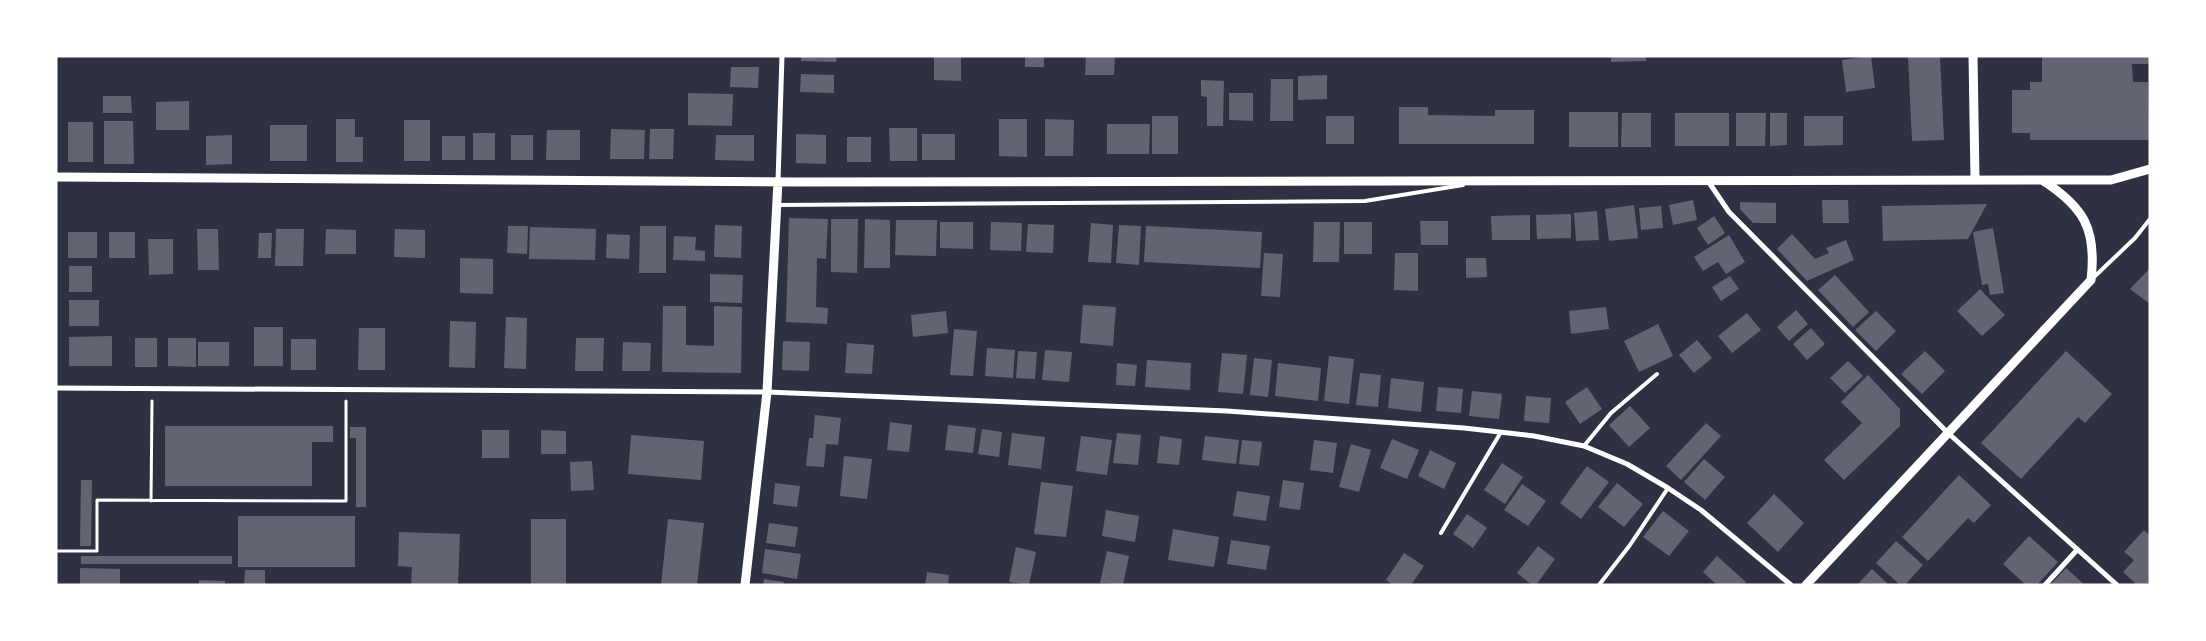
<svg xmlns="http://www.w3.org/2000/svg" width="2206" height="641" font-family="'Noto Sans',sans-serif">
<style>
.building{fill:#626471}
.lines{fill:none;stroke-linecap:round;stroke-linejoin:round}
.path{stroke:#fff;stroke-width:3}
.service{stroke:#fff;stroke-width:4}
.minor{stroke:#fff;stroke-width:5}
.tertiary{stroke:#fff;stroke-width:9}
</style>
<rect width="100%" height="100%" fill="#2d3142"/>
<path class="building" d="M801 56H837L836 62 801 61Z
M934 56 961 57V81L934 80Z
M1025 56H1044V67H1025Z
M1086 56H1115L1114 75H1085Z
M1611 56H1646V61L1611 62Z
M1871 56 1875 88 1846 92 1842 60Z
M1908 56H1940L1944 140 1912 141Z
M2042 56H2150V64H2132L2133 82H2148L2149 140H2030V133H2012V90H2030V82H2042Z
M731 67H759L758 88 730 87Z
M801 74 834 75V93L800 92Z
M1327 75V99L1298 100V76Z
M1271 79H1293V121H1270Z
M1201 80 1224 81 1223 126H1207V97L1201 96Z
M688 93 733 94 732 126 688 125Z
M1229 93H1253V121L1229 120Z
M103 96H131L132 113H103Z
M189 101V130H156V102Z
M1399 107H1428V115L1495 116V110H1534V144H1399Z
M1569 112H1618V147H1569Z
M1622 113H1651V147H1621Z
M1675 113H1729V146H1675Z
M1736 113H1766L1765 146H1736Z
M1770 113H1787V145L1770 146Z
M1152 116H1178V154H1152Z
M1326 116H1354V144H1326Z
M1804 116H1843V145L1804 146Z
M336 119H355V137H363V162H336Z
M999 119H1027V157L999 156Z
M1045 119 1074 120 1073 156H1045Z
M404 120H430V161H404Z
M104 121H133L134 164H104Z
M68 122H93V162H68Z
M1107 124H1150L1149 154H1107Z
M270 125H307V161H270Z
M889 128H917V161H890Z
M611 129 645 130 644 159H610Z
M650 129H674L673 159H649Z
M547 130H580V160H546Z
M473 133H495V160H473Z
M796 134 826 135V164L796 163Z
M922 134H955V160H922Z
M232 135V164L206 165V136Z
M511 135H533V160H511Z
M716 135H754V161L715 160Z
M442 136H465V160H442Z
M847 137H871V162H847Z
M1693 200 1697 220 1673 225 1669 205Z
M1822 200H1848L1849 223H1823Z
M1740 202 1776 203V223H1753L1740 209Z
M1987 204 1968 239 1883 241 1882 206Z
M1634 205 1638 238 1609 241 1605 209Z
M1661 206 1663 228 1641 230 1639 208Z
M1597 211 1599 240 1576 241 1574 213Z
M1571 214V238L1537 239 1536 215Z
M1530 215V240H1492L1491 216Z
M1714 216 1725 233 1708 245 1697 228Z
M789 218 828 219 826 259 817 258 816 307 828 308 827 324 786 322Z
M831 219H858L857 273 831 272Z
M865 219 890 220V268H864Z
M896 220H937L936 256 895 255Z
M1420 221H1448V245H1421Z
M940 222H973V249L940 248Z
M991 222 1022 223 1021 251 990 250Z
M1314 222H1340L1339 262H1313Z
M1344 222H1372V254H1344Z
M1091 223 1113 225 1111 263 1088 262Z
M1028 224 1054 225 1053 253 1026 252Z
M715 225 742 226 741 258 714 257Z
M1119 225 1141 226 1139 265 1116 263Z
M508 226H528L527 254 507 253Z
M640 226H666V273H639Z
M1146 226 1262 232 1260 268 1144 262Z
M530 227 596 229 595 260 529 259Z
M1993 228 2004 293 1990 295 1988 284 1982 285 1973 232Z
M197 229H218L219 270H198Z
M276 229H304L303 266H275Z
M326 229 356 230V254H325Z
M395 229 425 230V258L394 257Z
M68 232H97V258H68Z
M109 232H135V258H109Z
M259 233H272L271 258H258Z
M607 234 630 235 629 259 606 258Z
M1792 234 1815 259 1829 253 1826 248 1846 240 1854 260 1807 281 1777 249Z
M1729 235 1745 262 1726 274 1718 262 1703 271 1694 257Z
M674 236 696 237 695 250 705 251V261L673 260Z
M148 239H173V274L149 275Z
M1264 253 1283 254 1280 297 1261 296Z
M1395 253H1418V291L1394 290Z
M460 258 493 259V294L460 293Z
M1466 258H1486L1487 277 1466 278Z
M69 266H92V292H69Z
M2150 268V304L2130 289Z
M710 274 743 275 742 303 710 302Z
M1835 275 1869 312 1853 327 1818 290Z
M1730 276 1739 289 1721 301 1712 287Z
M1980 289 2005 315 1982 336 1957 311Z
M69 300H99V326H69Z
M1083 305 1116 307 1113 346 1080 343Z
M663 306H686V345L714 346V306L742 307 741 373 662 372Z
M1606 307 1609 329 1571 334 1569 311Z
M1796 310 1808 324 1789 341 1777 327Z
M946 311 948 333 913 337 911 315Z
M1876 311 1896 331 1876 351 1855 330Z
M1747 313 1761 330 1732 353 1718 336Z
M506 317 527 318 526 369 504 368Z
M450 321 476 322 475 368 449 367Z
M1658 324 1673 356 1639 372 1624 341Z
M254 327H283V366H254Z
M359 328H385V370H358Z
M1811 328 1825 344 1807 360 1793 344Z
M954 329 977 331 973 376 950 375Z
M112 336V366H69V337Z
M135 338H157V367H135Z
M168 338H196V367L168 366Z
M576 338H604L603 371H575Z
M291 339H316V370H291Z
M1697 340 1712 358 1694 373 1679 355Z
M783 341 810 342 809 371 782 370Z
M198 342H229V366H198Z
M623 342 651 343 650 371H622Z
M847 343 874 345 872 374 845 373Z
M987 348 1015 350 1013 378 985 376Z
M1045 350 1072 352 1069 382 1042 380Z
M1018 351 1037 352 1035 379 1016 378Z
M1925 351 1945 371 1922 394 1901 374Z
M2066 351 2112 394 2085 423 2078 417 2021 479 1981 443Z
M1222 353 1247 355 1243 394 1218 392Z
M1329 356 1354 359 1349 404 1324 401Z
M1254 358 1272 360 1268 397 1250 395Z
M1147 360 1191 363 1190 390 1145 387Z
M1848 361 1863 376 1845 393 1830 378Z
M1117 363 1137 365 1135 386 1116 385Z
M1278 363 1321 368 1318 401 1275 396Z
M1360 373 1381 375 1378 407 1356 405Z
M1868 375 1900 409V426L1844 480 1824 460 1862 423 1841 402Z
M1391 378 1424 382 1421 412 1388 408Z
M1438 387 1463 389 1461 413 1436 411Z
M1587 387 1602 409 1580 424 1565 402Z
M1472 391 1502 394 1499 419 1469 416Z
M1526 396 1551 398 1549 423 1524 421Z
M1630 406 1650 428 1629 447 1609 425Z
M815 415 841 418 838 445 826 444 824 467 806 466 809 438H813Z
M890 422 912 425 909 452 887 450Z
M1706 423 1721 436 1681 480 1666 466Z
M948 425 976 428 973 453 945 450Z
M165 426H333V442H312V486H165Z
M350 427H366V507H356V438H350Z
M982 429 1002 432 999 457 978 454Z
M482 430H509V458H482Z
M541 430 566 431V454H541Z
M1012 433 1045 437 1041 469 1008 465Z
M1117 433 1141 435 1138 465 1113 463Z
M631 435 704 441 701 480 628 474Z
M1081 436 1112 440 1107 475 1076 471Z
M1160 436 1182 439 1179 465 1157 463Z
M1205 436 1239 440 1236 464 1202 460Z
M1392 439 1419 450 1407 479 1380 468Z
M1242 440 1262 442 1259 466 1239 464Z
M1314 440 1337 443 1333 473 1310 470Z
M1351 444 1371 450 1359 492 1339 487Z
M1430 450 1456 463 1444 489 1418 476Z
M844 456 872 459 867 499 840 496Z
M1704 459 1725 477 1705 500 1684 482Z
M592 461 594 490 571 491 570 462Z
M1502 463 1523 477 1505 504 1484 490Z
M1587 466 1609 482 1581 519 1560 503Z
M1959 475 1991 505 1974 523 1968 518 1928 561 1902 537Z
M81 480H92L91 546H80Z
M1283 480 1304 483 1300 510 1279 507Z
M1041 482 1073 486 1066 537 1034 534Z
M775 483 800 486 797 507 773 504Z
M1617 483 1643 504 1624 527 1598 507Z
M1522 484 1546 501 1528 526 1504 510Z
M1237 491 1270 496 1266 521 1233 516Z
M1774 494 1804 523 1778 552 1747 523Z
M1106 510 1139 516 1135 542 1102 536Z
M1663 511 1689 531 1669 556 1643 537Z
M1467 514 1487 528 1473 548 1453 534Z
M238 516H355V567H238Z
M531 519H566V585H531Z
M668 519 704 523 697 585H661Z
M769 523 798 527 795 547 766 543Z
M1173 529 1219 537 1214 567 1168 560Z
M2144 530 2150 536V585H2137L2123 572 2134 560 2124 552Z
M399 532 460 534 458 585H411L412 567 398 566Z
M2029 536 2058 562 2037 585H2026L2003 564Z
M1231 540 1270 546 1266 570 1227 564Z
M1896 541 1923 565 1905 585H1900L1876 563Z
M1538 546 1555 559 1536 585H1532L1517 573Z
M1016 547 1036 552 1029 585 1009 582Z
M765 549 801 554 797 579 762 573Z
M1107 551 1129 556 1123 585 1100 583Z
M1404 553 1424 566 1411 585H1393L1386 580Z
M81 556H232V564H81Z
M1717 556 1746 582 1744 585H1717L1703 572Z
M80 568 120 569V585H80Z
M2066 568 2085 585H2050Z
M1872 569 1889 585H1857Z
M245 570H265V585H244Z
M927 572 949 575 948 585H925Z
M764 579 784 582 783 585H763Z
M199 580 225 581V585H199Z"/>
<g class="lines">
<path class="path" d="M151 501 152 401
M56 551H97V500L346 501V401"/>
<path class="service" d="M777 205 1365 201 1463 185
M2092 279 2135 238 2150 219
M1584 446 1611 413 1657 374
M1441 533 1501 432
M1599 585 1630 545 1668 488"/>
<path class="minor" d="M778 181 782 56
M1708 181 1729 212 1948 433 2117 585
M56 388 767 392 1227 411 1464 428 1534 436 1584 446 1627 464 1668 488 1701 510 1791 585
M2045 585 2077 550"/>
<path class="tertiary" d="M1973 56 1975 179
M56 177 794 182 2042 180C2084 207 2097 229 2091 280L1806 585
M2042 180H2111L2150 169
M745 585 767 392 778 181"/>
</g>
<rect width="2206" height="641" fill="none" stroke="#ffffff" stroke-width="115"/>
</svg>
